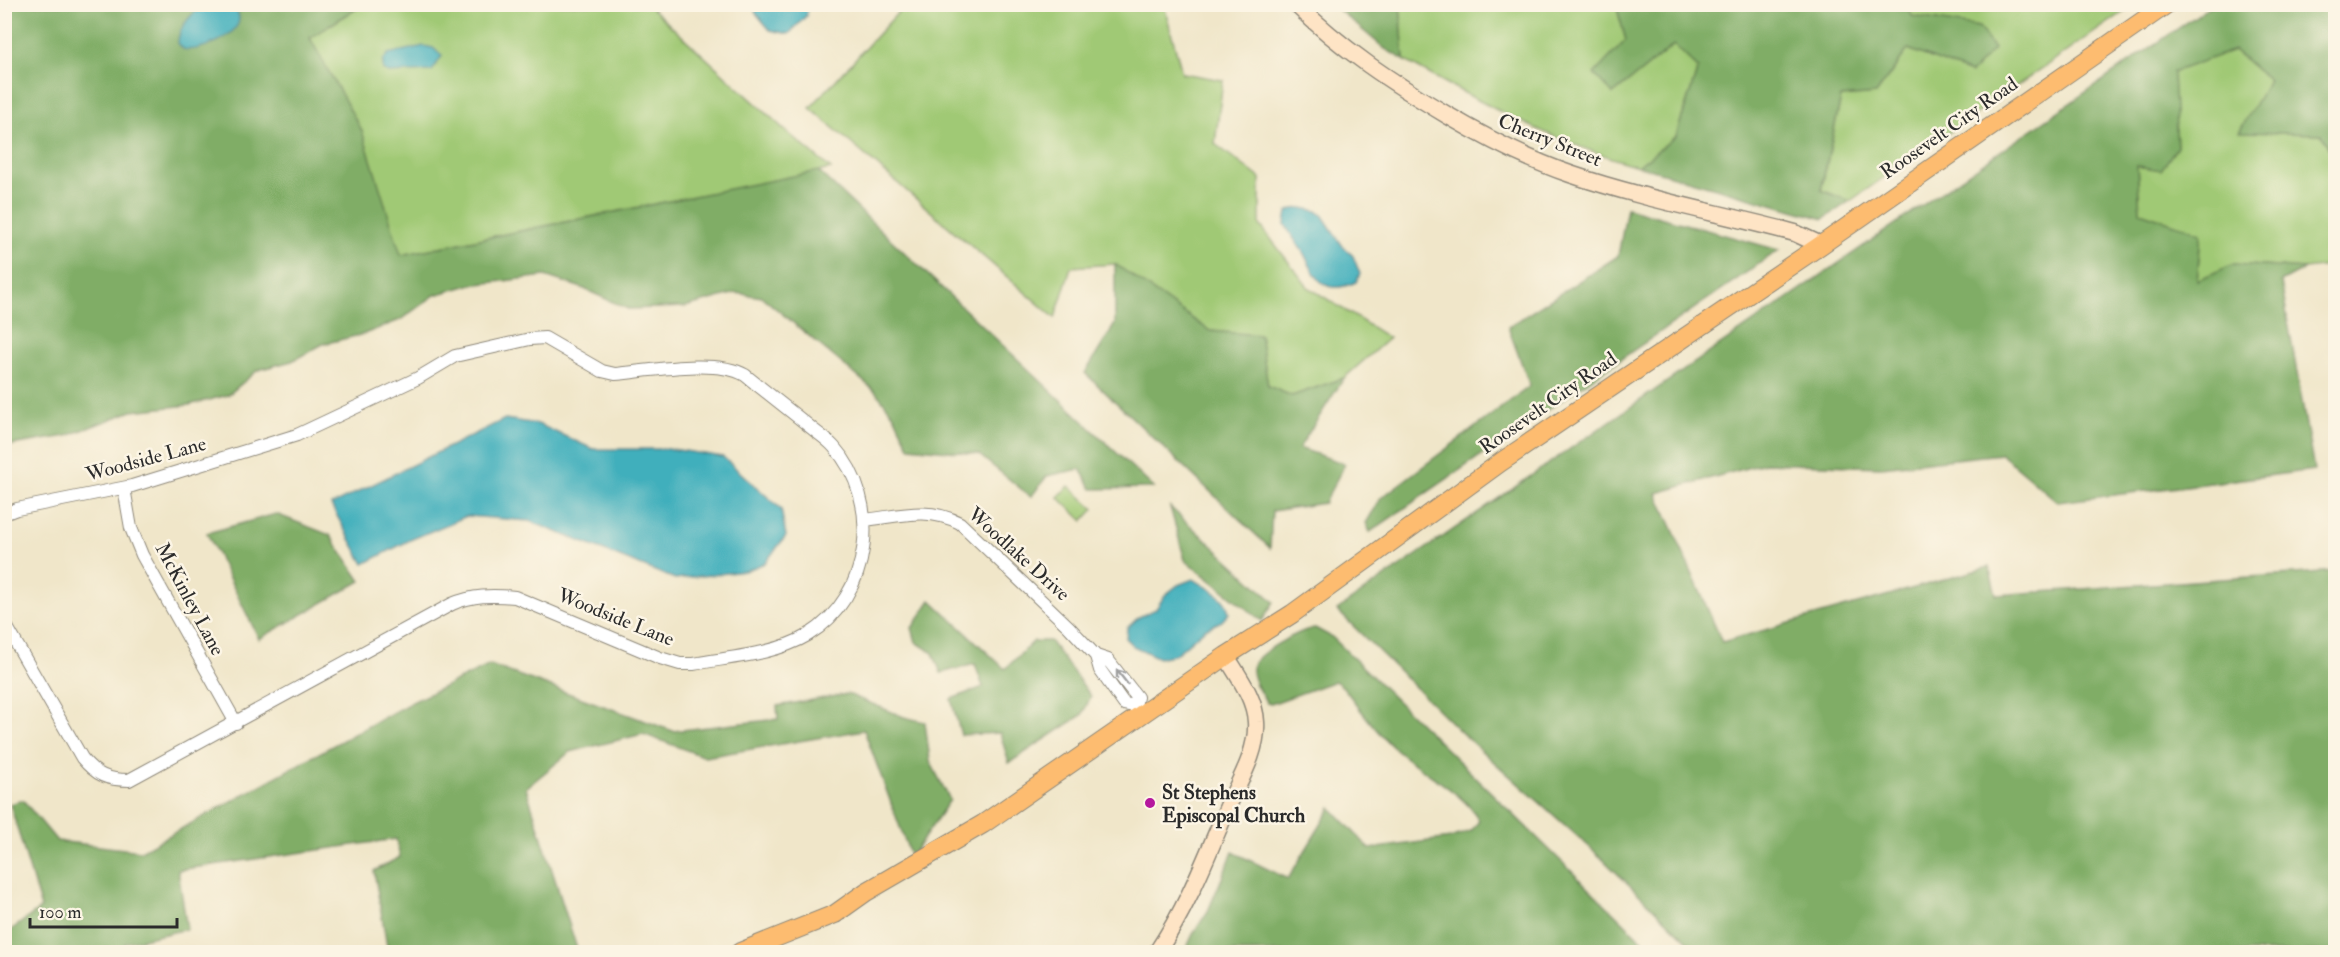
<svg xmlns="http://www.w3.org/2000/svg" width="2340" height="957" font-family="'IM FELL Double Pica',serif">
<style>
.green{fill:#a0c975;stroke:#667a50;stroke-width:1.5}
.forest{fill:#80ad66;stroke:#566c48;stroke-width:1.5}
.water{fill:#40afbc;stroke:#366d74;stroke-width:1.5}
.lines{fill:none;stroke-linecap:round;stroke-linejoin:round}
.street-casing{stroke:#8e887a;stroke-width:14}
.secondary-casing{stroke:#8e887a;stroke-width:19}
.primary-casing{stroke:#8e887a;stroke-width:20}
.street{stroke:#fff;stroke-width:12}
.secondary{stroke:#fee4c5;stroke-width:16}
.primary{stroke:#fdbc6f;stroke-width:18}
.oneway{stroke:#a0a0a0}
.poi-dot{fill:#b5179e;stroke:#fcf5e5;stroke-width:2}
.labels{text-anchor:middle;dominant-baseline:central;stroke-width:5;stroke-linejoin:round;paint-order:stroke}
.street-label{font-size:20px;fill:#2b2b2b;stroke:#fcf5e5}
.poi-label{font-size:20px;font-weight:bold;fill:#2b2b2b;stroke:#fcf5e5;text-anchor:start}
</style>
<rect width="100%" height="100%" fill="#fcf5e5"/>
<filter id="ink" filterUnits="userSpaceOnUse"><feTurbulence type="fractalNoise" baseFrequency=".0167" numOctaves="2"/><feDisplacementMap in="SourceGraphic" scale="12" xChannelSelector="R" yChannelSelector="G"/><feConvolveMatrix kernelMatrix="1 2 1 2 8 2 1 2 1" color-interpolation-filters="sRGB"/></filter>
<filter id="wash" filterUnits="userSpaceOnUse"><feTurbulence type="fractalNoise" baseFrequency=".008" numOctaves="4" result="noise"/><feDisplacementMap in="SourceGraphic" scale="24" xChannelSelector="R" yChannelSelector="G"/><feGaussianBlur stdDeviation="1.35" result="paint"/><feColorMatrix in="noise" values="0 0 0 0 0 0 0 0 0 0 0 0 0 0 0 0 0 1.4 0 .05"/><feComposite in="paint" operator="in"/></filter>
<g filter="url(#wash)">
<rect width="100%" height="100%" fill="#f0e6c9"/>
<path class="green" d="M363 5H648L787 132 831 169 401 255 310 37Z
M905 5H1164L1182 73 1223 80 1215 144 1260 178V225L1308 287 1389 338 1344 378 1292 396 1268 386 1260 336 1210 331 1115 264 1071 267 1055 318 810 108Z
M1400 5H1616L1626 40 1613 94 1674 45 1698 68 1676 136 1638 166C1555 143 1479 102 1404 60Z
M1906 5H2134L1850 201 1821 191 1841 97 1876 94 1908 49 1971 73 1979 27 1912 16Z
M2234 50 2269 80 2240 131 2321 134 2335 160V268L2328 266 2305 269 2235 264 2197 281 2201 233 2140 212 2137 166 2161 169 2177 147 2172 72Z
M1069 486 1094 509 1083 521 1058 497Z"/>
<path class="forest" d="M363 4 310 38 362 131 401 255 818 171 1154 488 1092 489 1080 469 1047 476 1031 497 978 454 909 447 894 415 875 391 762 297 736 293 685 307 628 309 582 288 545 276 469 285 435 295 400 320 364 334 323 344 292 361 258 370 228 395 189 405 132 411 67 436 5 446V5Z
M1333 5H1400L1404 60 1385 49Z
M1616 5H1906L1912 16 1979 27 1994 49 1971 73 1908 49 1876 94 1841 97 1821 190 1850 201 1824 219 1638 166 1676 136 1698 68 1674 45 1613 94 1594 74 1626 40Z
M2212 5H2335V160L2321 134 2239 132 2269 80 2234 50 2173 72 2177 147 2161 170 2137 166 2140 212 2201 233 2197 280 2234 264 2305 269 2281 282 2314 470 2058 502 2001 454 1881 467 1765 463 1657 493 1722 642 1989 567 1996 595 2335 571V952H1699L1594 851 1467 738 1337 610Z
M1627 208 1779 250 1370 532 1366 523 1381 498 1530 386 1508 327 1618 256Z
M1115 264 1210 331 1260 335 1268 386 1292 396 1344 378 1299 448 1345 464 1324 503 1272 511 1270 548 1085 373 1115 324Z
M1170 507 1274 602 1262 621 1185 560Z
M276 514 330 535 361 581 259 639 207 533Z
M931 600 1005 669 1034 641H1050L1091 696 1082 715 1009 763 1000 733 961 735 951 699 983 687 975 664 941 673 933 653 916 642 912 628Z
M1315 628 1332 637 1654 952H1185L1193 934 1208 911 1233 852 1288 879 1331 808 1370 849 1451 838 1471 831 1479 821C1468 794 1416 769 1394 748 1375 731 1359 707 1343 687L1335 681 1271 704 1267 703C1261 694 1251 679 1252 668 1254 654 1301 629 1315 628Z
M490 665 673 731 778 719 777 706 848 694 904 717 925 722 930 761 950 800 911 857 864 730 705 757 643 734 570 752 526 788 578 952H388L374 871 400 857 396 839 178 870 187 929 125 943 127 952H5L4 935 41 908 10 804 23 800 57 841 141 851 412 702Z"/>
<path class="water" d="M207 5H233C235 8 239 13 239 18 240 36 198 53 183 49L178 43C178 28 193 10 207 5Z
M758 5V4L809 5 806 16 789 34 770 30 755 12Z
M424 46 433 48 442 56 432 71 388 73 383 70V61L388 54Z
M1302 208 1317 211 1323 216 1342 245 1353 256 1360 274 1356 282C1322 297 1317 278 1303 252 1297 243 1290 234 1285 224L1287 212 1293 209Z
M505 419 538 424 593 449H672L723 457 781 509 786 536 765 563 745 571 675 579 529 521 467 516 410 540 364 564 331 505Z
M1193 579C1206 587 1227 596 1229 613L1222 621 1205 629 1176 654 1159 658 1133 646 1126 639 1127 628 1139 617 1156 609 1165 595 1178 585Z"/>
</g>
<g filter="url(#ink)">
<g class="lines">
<defs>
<path id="street" d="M124 488 131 528 142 555 236 723
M4 514 17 509 132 486 297 435 418 378 455 356 530 339 545 338 602 371 615 374C649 371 716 358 745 375 766 392 788 409 809 426 817 433 827 439 834 447 883 502 872 596 808 635 774 655 731 657 693 664H680L660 658 515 597C491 595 473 595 452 604L129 780C107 780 96 775 82 758L4 622
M865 520C900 516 927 506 960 523L1069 627 1096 656 1108 660 1137 697 1135 706 1141 715
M1096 656 1100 670 1124 704 1135 706"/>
<path id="secondary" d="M1296 4C1341 49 1393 83 1447 115 1486 138 1526 159 1570 174 1643 199 1720 213 1795 233L1821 245
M1157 952C1188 906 1207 855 1229 804 1240 780 1258 750 1256 722 1255 698 1238 676 1226 656"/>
<path id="primary" d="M740 952 835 914 866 892 983 824 1226 656 1292 614 1501 462 1821 245 2167 4"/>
</defs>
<use href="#street" class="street-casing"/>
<use href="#secondary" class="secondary-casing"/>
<use href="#primary" class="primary-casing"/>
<use href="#street" class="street"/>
<use href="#secondary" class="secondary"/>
<use href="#primary" class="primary"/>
</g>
<defs><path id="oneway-shaft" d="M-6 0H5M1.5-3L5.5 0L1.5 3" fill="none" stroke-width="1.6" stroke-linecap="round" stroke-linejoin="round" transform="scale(1.5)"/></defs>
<use class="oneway" href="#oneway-shaft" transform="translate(1122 677) rotate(-128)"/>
</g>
<circle class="poi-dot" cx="1150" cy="803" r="6"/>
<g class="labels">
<g class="street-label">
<text transform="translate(1949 128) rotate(-35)">Roosevelt City Road</text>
<text transform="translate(1550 140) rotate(22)">Cherry Street</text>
<text transform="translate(1548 403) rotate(-35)">Roosevelt City Road</text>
<text transform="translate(146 459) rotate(-15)">Woodside Lane</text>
<text transform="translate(1019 554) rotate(42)">Woodlake Drive</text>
<text transform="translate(190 599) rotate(62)">McKinley Lane</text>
<text transform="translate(616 617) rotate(22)">Woodside Lane</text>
</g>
<g class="poi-label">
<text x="1162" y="792">St Stephens<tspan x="1162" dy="23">Episcopal Church</tspan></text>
</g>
</g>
<rect width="2340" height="957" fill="none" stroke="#fcf5e5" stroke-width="24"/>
<path d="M30 918v9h147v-9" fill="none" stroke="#2b2b2b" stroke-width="3"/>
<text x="39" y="918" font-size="18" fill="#2b2b2b" stroke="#fcf5e5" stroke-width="4.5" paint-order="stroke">100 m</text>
</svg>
